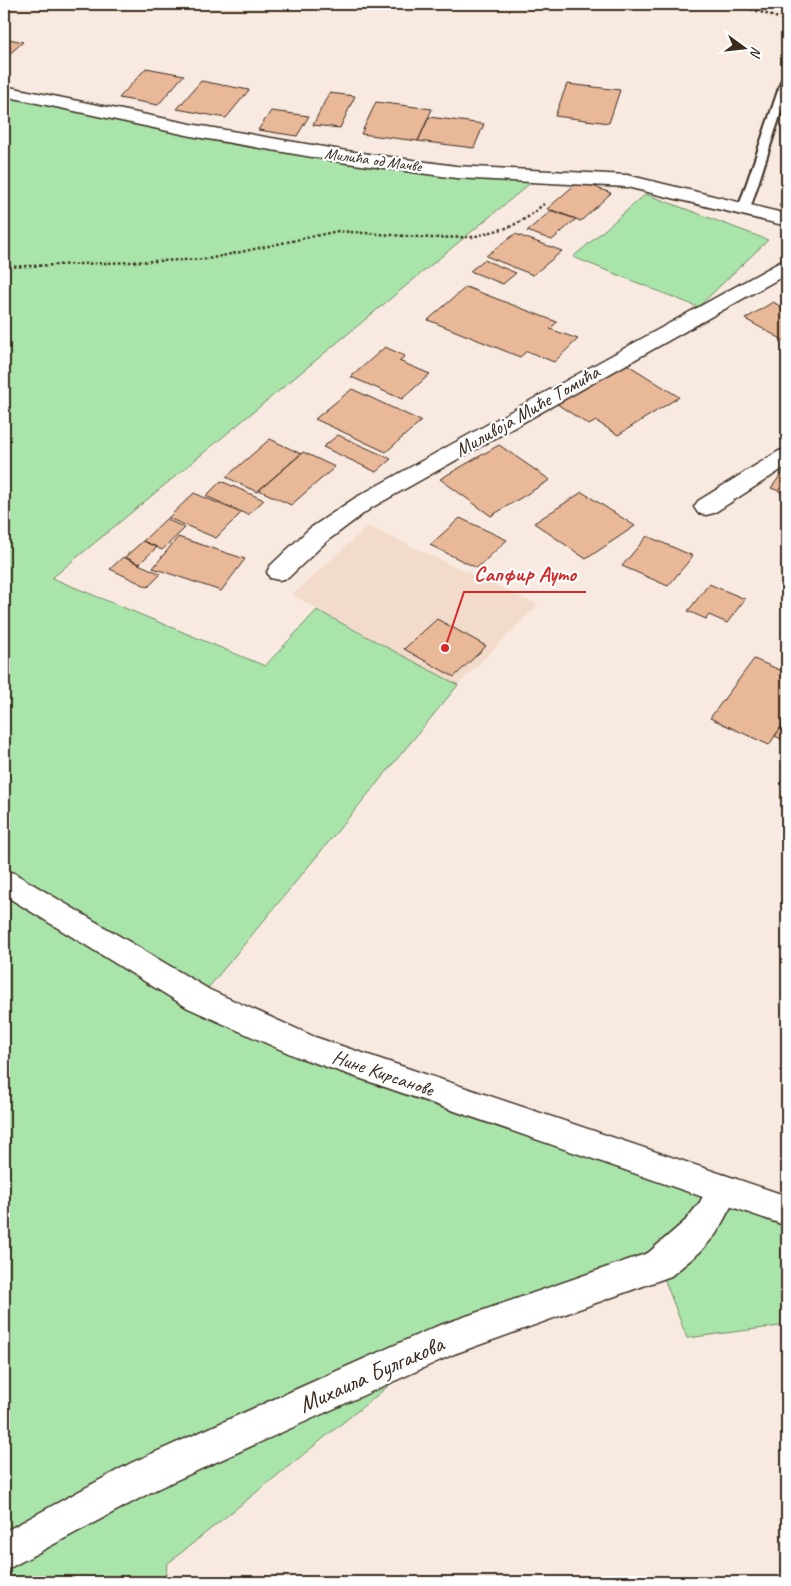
<svg xmlns="http://www.w3.org/2000/svg" width="791" height="1586" font-family="Caveat,sans-serif">
<style>
.built{fill:#f3dbcb}
.green{fill:#a9e5ab;stroke:#728864}
.building{fill:#e8b899;stroke:#3b2a1e}
.lines{fill:none;stroke-linecap:round;stroke-linejoin:round}
.service-casing{stroke:#3b2a1e;stroke-width:4}
.minor-casing{stroke:#3b2a1e;stroke-width:3}
.tertiary-casing{stroke:#3b2a1e;stroke-width:3}
.path{stroke:#3b2a1e;stroke-width:2.5;stroke-dasharray:2.5 2.5;stroke-linecap:butt}
.service{fill:#fff;fill-rule:evenodd}
.minor{fill:#fff;fill-rule:evenodd}
.tertiary{fill:#fff;fill-rule:evenodd}
.labels{text-anchor:middle;dominant-baseline:central;stroke-width:4.5;stroke-linejoin:round;paint-order:stroke}
.far-street-label{font-size:16px;fill:#3b2a1e;stroke:#fff}
.street-label{font-size:20px;fill:#3b2a1e;stroke:#fff}
.near-street-label{font-size:24px;fill:#3b2a1e;stroke:#fff}
.leader{fill:none;stroke:#d62828;stroke-width:2}
.callout-dot{fill:#d62828;stroke:#fff;stroke-width:2}
.callout-label{font-size:21px;text-anchor:middle;font-weight:bold;fill:#d62828;stroke:#fff;stroke-width:4.5;stroke-linejoin:round;paint-order:stroke}
</style>
<rect width="100%" height="100%" fill="#f8eae0"/>
<filter id="ink" filterUnits="userSpaceOnUse"><feTurbulence type="fractalNoise" baseFrequency=".02" numOctaves="2"/><feDisplacementMap in="SourceGraphic" scale="10" xChannelSelector="R" yChannelSelector="G"/><feConvolveMatrix kernelMatrix="1 2 1 2 8 2 1 2 1" color-interpolation-filters="sRGB"/></filter>
<g filter="url(#ink)">
<path class="built" d="M368 526 538 605 458 685 292 595Z"/>
<path class="green" d="M4 92 298 149 539 176 52 578 265 666 317 610 458 685 199 999 724 1190 787 1211V1325L687 1338 659 1265 447 1339 167 1564 165 1582H4Z
M646 194 768 240 698 307 573 257Z"/>
<path class="building" d="M4 38 23 42 6 57 4 56Z
M146 68 184 75 158 105 119 98Z
M201 81 249 90 226 118 177 109Z
M567 84 620 90 609 123 555 116Z
M329 93 355 96 340 128 313 125Z
M376 102 432 109 418 141 361 134Z
M271 111 309 116 297 136 258 130Z
M429 117 484 124 474 148 418 141Z
M579 181 611 193 581 221 547 209Z
M787 194V208L779 206Z
M552 210 576 219 552 240 527 231Z
M515 234 562 251 533 275 486 256Z
M484 260 516 273 503 284 470 271Z
M466 287 557 322 550 329 578 339 554 362 527 351 520 357 428 320Z
M773 302 787 310V340L785 341 745 319Z
M385 347 405 356 399 361 430 374 402 399 351 377Z
M625 363 679 397 618 435 596 421 589 425 557 404Z
M352 389 421 421 386 452 315 419Z
M338 435 391 459 376 472 323 447Z
M270 439 301 454 257 492 226 477Z
M499 445 550 480 491 516 440 479Z
M303 452 335 467 291 505 259 490Z
M783 472 787 474V494L771 488Z
M221 481 264 500 248 515 206 496Z
M582 492 635 526 586 559 534 523Z
M194 493 241 513 216 538 168 518Z
M460 518 507 540 477 568 430 545Z
M166 519 185 528 162 550 143 541Z
M647 536 693 556 668 586 622 566Z
M178 537 245 559 221 591 153 568Z
M143 541 157 547 139 564 125 557Z
M123 557 161 574 148 587 110 569Z
M709 584 745 599 727 623 709 615 706 619 688 611Z
M437 619 486 646 454 677 404 649Z
M754 659 787 673V718L769 745 710 718Z
M787 718V742L775 736Z"/>
<g class="lines">
<defs>
<path id="service" d="M787 76V94L750 209 748 211H740L738 209 782 79Z"/>
<path id="minor" d="M4 86 196 125 347 151 456 166 627 175 787 214V226L627 187 456 178 347 163 196 137 4 96Z
M787 260V274L371 508 327 541 288 578 279 580 270 578 267 572 270 566 309 529 355 498 780 262Z
M787 449V466L714 513 706 515 698 513 694 507 698 501 779 451Z
M724 1175 736 1179 740 1190 716 1234 700 1252 671 1276 454 1354 157 1489 4 1571V1532L131 1463 435 1327 648 1253 685 1221 700 1202 712 1179Z"/>
<path id="tertiary" d="M4 870 14 873 210 990 315 1037 787 1196V1226L295 1056 188 1008 4 895Z"/>
</defs>
<use href="#service" class="service-casing"/>
<use href="#minor" class="minor-casing"/>
<use href="#tertiary" class="tertiary-casing"/>
<path class="path" d="M737 4 787 21
M4 267 208 259 338 231 432 238 472 237 510 227 528 217 544 204"/>
<use href="#service" class="service"/>
<use href="#minor" class="minor"/>
<use href="#tertiary" class="tertiary"/>
</g>
</g>
<g class="labels">
<g class="far-street-label">
<text transform="translate(373 160) rotate(8)">Милића од Мачве</text>
</g>
<g class="street-label">
<text transform="translate(527 411) rotate(-30)">Миливоја Миће Томића</text>
<text transform="translate(383 1073) rotate(19)">Нине Кирсанове</text>
</g>
<g class="near-street-label">
<text transform="translate(371 1374) rotate(-24)">Михаила Булгакова</text>
</g>
</g>
<path class="leader" d="M445 648L464 592H586"/>
<circle class="callout-dot" cx="445" cy="648" r="5"/>
<g class="callout-label">
<text x="525" y="581">Сапфир Ауто</text>
</g>
<rect width="791" height="1586" fill="none" stroke="#fff" stroke-width="20"/>
<rect x="10" y="10" width="771" height="1566" fill="none" stroke="#3b2a1e" stroke-width="2" filter="url(#ink)"/>
<g transform="translate(744 48) rotate(105)" stroke="#ffffff" stroke-width="4" paint-order="stroke">
<path d="M0-4L9 19L0 12L-9 19Z" fill="#3b2a1e"/>
<text y="-8" font-size="14" font-weight="bold" text-anchor="middle" fill="#3b2a1e">N</text>
</g>
</svg>
